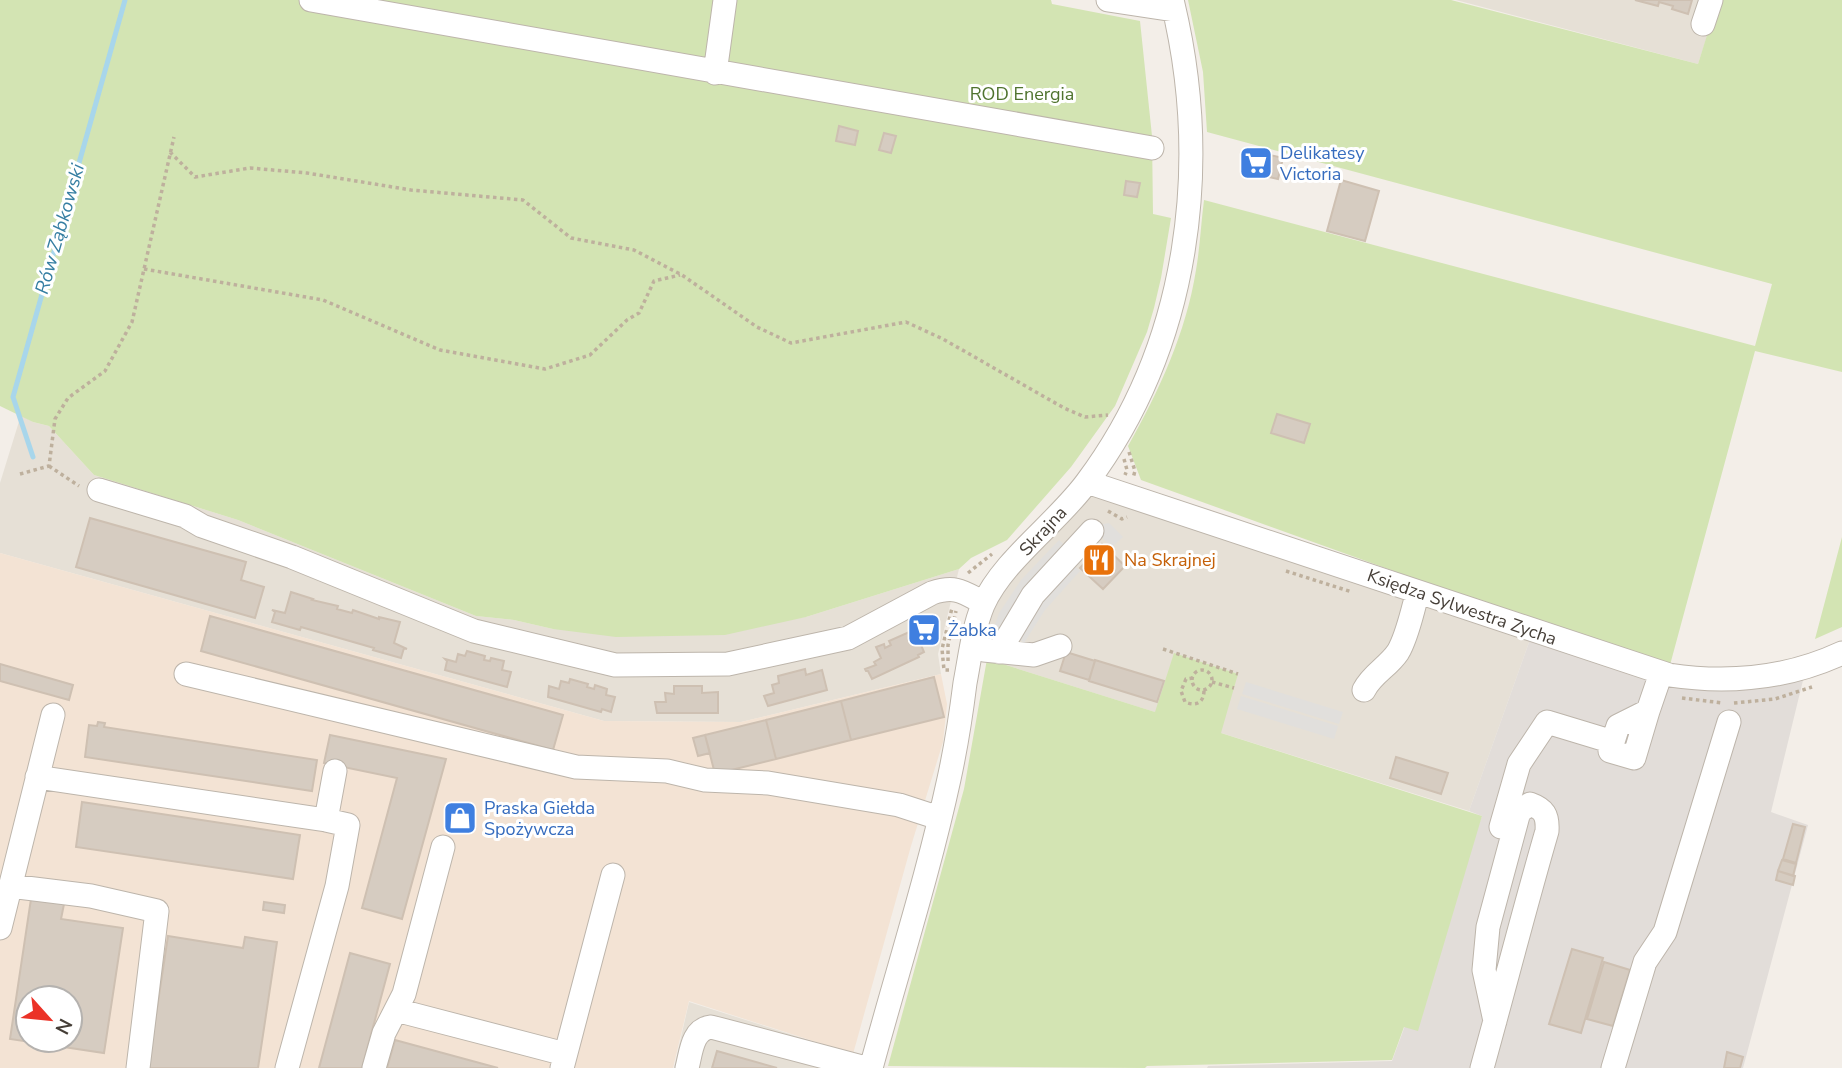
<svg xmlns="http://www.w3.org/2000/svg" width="1842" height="1068" font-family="'Nunito Sans',sans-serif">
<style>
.residential{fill:#e6e0d6}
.commercial{fill:#f3e3d4;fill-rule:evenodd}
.industrial{fill:#e2ddd9}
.green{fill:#d3e4b3}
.parking{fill:#e1dfdc}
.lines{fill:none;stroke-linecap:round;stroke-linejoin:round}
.stream{stroke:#a8d6eb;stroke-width:5}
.building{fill:#d6ccc1;stroke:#cec0b2;stroke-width:2;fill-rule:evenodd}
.minor-casing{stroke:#bdb5ab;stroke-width:25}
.path{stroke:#beb09d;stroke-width:3.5;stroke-dasharray:3.5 3.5;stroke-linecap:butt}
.minor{stroke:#fff;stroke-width:23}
.labels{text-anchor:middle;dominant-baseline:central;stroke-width:6;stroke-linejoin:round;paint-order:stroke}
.park-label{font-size:18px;fill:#4f732e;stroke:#fff}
.shop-label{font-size:18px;fill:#366cbe;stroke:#fff;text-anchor:start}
.street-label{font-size:18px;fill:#453e37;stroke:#fff}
.food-label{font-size:18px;fill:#c56008;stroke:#fff;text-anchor:start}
.water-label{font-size:19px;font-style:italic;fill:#357ea2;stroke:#fff}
</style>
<rect width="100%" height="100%" fill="#f3eee8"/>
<path class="residential" d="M1456 0H1719L1698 64Z
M21 415 33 422 49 426 94 475 238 520 476 616 514 620 553 629 806 617 959 569 938 654 941 674 741 722 604 721 0 553V483Z
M1088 488 1532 634 1469 811 987 659 978 624 982 611Z
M689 1002 853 1054 849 1068H674Z"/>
<path class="commercial" d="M0 553 604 721 741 722 941 674 947 704 943 742 911 846 853 1054 689 1001 673 1068H0ZM28 998H70V1040H28Z"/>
<path class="industrial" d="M1532 634 1626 666 1805 672 1771 812 1808 825 1743 1068H1207L1208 1066 1392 1061 1482 816 1469 811Z"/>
<path class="green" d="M0 0H1051L1052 4 1140 21 1152 136 1153 214 1171 218 1161 278 1154 308 1147 332 1115 406 1071 467 1007 540 971 558 959 569 806 617 725 635 616 637 553 629 514 620 476 616 238 520 94 475 49 426 33 422 0 406Z
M1188 0H1451L1698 64 1718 0H1842V372L1755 351 1670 665 1516 615 1141 480 1128 446C1159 391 1186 333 1196 270 1200 247 1201 223 1204 200L1755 346 1772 284 1207 132 1203 72Z
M1842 537V627L1815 639Z
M1174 653 1238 674 1221 733 1482 816 1418 1031 1404 1027 1392 1060 1147 1066 1145 1068 888 1066 964 789 987 659 1155 712Z"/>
<path class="parking" d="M1109 523 1123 537 1112 547 1099 535 1073 564 1080 571 1045 610 1024 643 1018 638 1015 641 994 628 999 613 1021 580 1059 540 1067 547 1084 527Z
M1246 682 1343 712 1339 724 1242 694Z
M1241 696 1338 726 1334 739 1237 709Z"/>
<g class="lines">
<path class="stream" d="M33 457 13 397 125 0"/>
</g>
<path class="building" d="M1635 0H1692L1688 14 1672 9 1673 6 1659 2 1658 6Z
M839 126 858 131 855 145 836 141Z
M884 133 896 136 891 153 879 150Z
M1252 151 1283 158 1278 179 1247 172Z
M1341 180 1379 191 1365 241 1327 231Z
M1126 181 1140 183 1137 197 1124 195Z
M1277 414 1310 424 1304 443 1271 433Z
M90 518 246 562 241 580 264 587 255 618 76 567Z
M1102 544 1125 566 1103 589 1080 568Z
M291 592 313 599 312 600 338 606 337 609 352 613 353 610 379 619V617L400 622 394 643 407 649 404 648 401 658 373 650 374 648 301 627 300 630 272 622 275 612 272 610 285 613Z
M210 616 563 715 553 750 201 651Z
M925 625 929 634 926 642 921 645 924 652 918 655 919 657 872 679 868 671H866L865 669 876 665 874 662 881 658 876 647 884 644 885 648 891 645 889 641Z
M467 651 485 656 484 660 490 661 491 658 504 661 502 670 511 672 507 687 445 670 447 661 445 659 456 662 458 654 465 656Z
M1066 652 1095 661 1089 680 1060 671Z
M1095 660 1164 681 1157 702 1089 681Z
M0 664 73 685 69 700 0 681Z
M805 669 806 675 822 670 827 690 768 706 764 696 774 693 772 685 779 683 778 676Z
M934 677 944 717 851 740 841 701Z
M570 679 588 684 587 687 594 689 595 685 607 689 606 695 615 697 611 712 602 709 601 712 548 697 549 686 559 689 561 681 569 683Z
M674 686H702V693L718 692V713H657L655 702H666L665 693 674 694Z
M841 701 851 740 776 759 766 720Z
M766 720 776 759 715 774 705 735Z
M98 722 105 723 104 727 317 760 312 791 85 757 89 725 97 726Z
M330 735 446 759 402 919 362 908 397 778 324 763Z
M705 735 710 753 698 756 693 738Z
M1396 757 1448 773 1441 794 1390 778Z
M82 802 300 835 293 879 76 847Z
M1793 824 1805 827 1796 863 1783 859Z
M1782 860 1796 864 1793 876 1778 871Z
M1778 871 1795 876 1793 885 1776 880Z
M31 899 64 904 61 919 123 928 104 1053 10 1039ZM28 998H70V1040H28Z
M264 902 285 905 284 913 263 910Z
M168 936 243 948 245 937 277 942 258 1068H148Z
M1572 949 1603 958 1581 1033 1549 1024Z
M350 953 390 964 362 1068H319Z
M1604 962 1630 970 1613 1026 1587 1019Z
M395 1040 498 1068H387Z
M717 1051 777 1068H712Z
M1727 1052 1743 1057 1740 1068H1724Z"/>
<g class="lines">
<defs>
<path id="minor" d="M311 0 1152 148
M1108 0 1174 10
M1703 24 1711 0
M715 73 725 0
M1087 482 1669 675C1729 684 1786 679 1842 653
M99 490 185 516 202 526 292 557 474 631 615 665 728 664 848 638 932 593C956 585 963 592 984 603
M984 650 1034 655 1060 646
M999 652 1033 595 1092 531
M186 674 576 767 667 771 705 780 768 783 899 805 939 818
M1364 690C1372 674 1388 667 1398 652 1408 635 1412 611 1418 592
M1648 711 1634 758 1610 751 1618 726 1648 711 1661 673
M37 777 326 820 335 771
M1501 827 1519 764 1547 722 1613 742
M10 886 91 896 157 911 138 1068
M0 928 53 715
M396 1010 565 1054
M287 1068 337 886 348 825 326 820
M374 1068 384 1033 404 994 443 847
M562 1068 613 875
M687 1068C691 1053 692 1029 711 1027L866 1068
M871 1068C897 972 928 876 949 779 956 747 961 715 965 683 970 657 973 629 983 605 1003 560 1057 523 1087 482 1190 344 1212 164 1172 0
M1482 1068C1504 989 1524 910 1547 831 1548 815 1544 809 1530 804L1519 812 1488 927 1484 970 1495 1021
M1613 1068 1645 962 1665 932 1729 722"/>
</defs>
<use href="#minor" class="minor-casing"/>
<path class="path" d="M170 152 195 177 250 168 307 173 411 190 523 200 571 238 634 250 682 275 757 327 791 343 906 322 943 339 1064 408 1085 417 1108 415
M144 269 323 300 440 350 545 369 590 355 627 320 639 313 654 281 680 275
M1129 452 1135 471 1133 478
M1124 459 1127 470 1125 475
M49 466 79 486
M20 474 49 466 55 419 68 398 105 371 132 322 174 137
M1108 511 1122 519 1127 517
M1286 571 1352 592
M968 573 992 554
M1163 649 1238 674
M948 661V645L956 611
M949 670H944L942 649 952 608
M1192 680a10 10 0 1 1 20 0a10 10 0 1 1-20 0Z
M1193 678 1186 679 1181 691 1185 702C1197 707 1204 702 1204 690
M1212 682 1234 688
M1682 698 1723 703
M1734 703 1775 699 1812 687"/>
<use href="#minor" class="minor"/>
</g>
<defs>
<symbol id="supermarket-square" viewBox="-11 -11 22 22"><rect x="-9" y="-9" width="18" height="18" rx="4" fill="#3f7fe0" stroke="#fff"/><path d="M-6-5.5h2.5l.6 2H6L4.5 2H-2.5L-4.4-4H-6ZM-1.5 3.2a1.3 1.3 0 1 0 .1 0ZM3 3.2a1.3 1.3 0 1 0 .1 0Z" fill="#fff"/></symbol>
<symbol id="restaurant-square" viewBox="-11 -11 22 22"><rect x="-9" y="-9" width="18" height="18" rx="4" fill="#e8710a" stroke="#fff"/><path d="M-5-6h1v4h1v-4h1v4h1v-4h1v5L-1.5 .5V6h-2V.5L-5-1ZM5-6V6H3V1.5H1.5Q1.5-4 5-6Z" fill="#fff"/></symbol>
<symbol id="shop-square" viewBox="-11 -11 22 22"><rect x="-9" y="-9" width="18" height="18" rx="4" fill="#3f7fe0" stroke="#fff"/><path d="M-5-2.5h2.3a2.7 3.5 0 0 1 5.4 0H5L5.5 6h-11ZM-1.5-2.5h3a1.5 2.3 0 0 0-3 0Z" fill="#fff"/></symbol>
</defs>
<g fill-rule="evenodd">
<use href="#supermarket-square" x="1237" y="144" width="38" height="38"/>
<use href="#restaurant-square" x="1080" y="541" width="38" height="38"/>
<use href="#supermarket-square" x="905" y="611" width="38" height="38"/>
<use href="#shop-square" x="441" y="799" width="38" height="38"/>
</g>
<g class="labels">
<g class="park-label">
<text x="1022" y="94">ROD Energia</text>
</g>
<g class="shop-label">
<text x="1280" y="153">Delikatesy<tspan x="1280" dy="21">Victoria</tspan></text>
<text x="948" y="630">Żabka</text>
<text x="484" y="808">Praska Giełda<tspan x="484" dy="21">Spożywcza</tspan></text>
</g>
<g class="street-label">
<text transform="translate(1043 531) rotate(-47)">Skrajna</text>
<text transform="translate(1462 607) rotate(19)">Księdza Sylwestra Zycha</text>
</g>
<g class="food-label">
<text x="1124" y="560">Na Skrajnej</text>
</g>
<g class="water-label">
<text transform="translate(60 229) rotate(-74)">Rów Ząbkowski</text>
</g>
</g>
<g transform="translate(49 1019) rotate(117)"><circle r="33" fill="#ffffff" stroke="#b5b2af" stroke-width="2"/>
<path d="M0-5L12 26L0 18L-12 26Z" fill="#eb3227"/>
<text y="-10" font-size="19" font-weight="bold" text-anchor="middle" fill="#453e37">N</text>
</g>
</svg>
